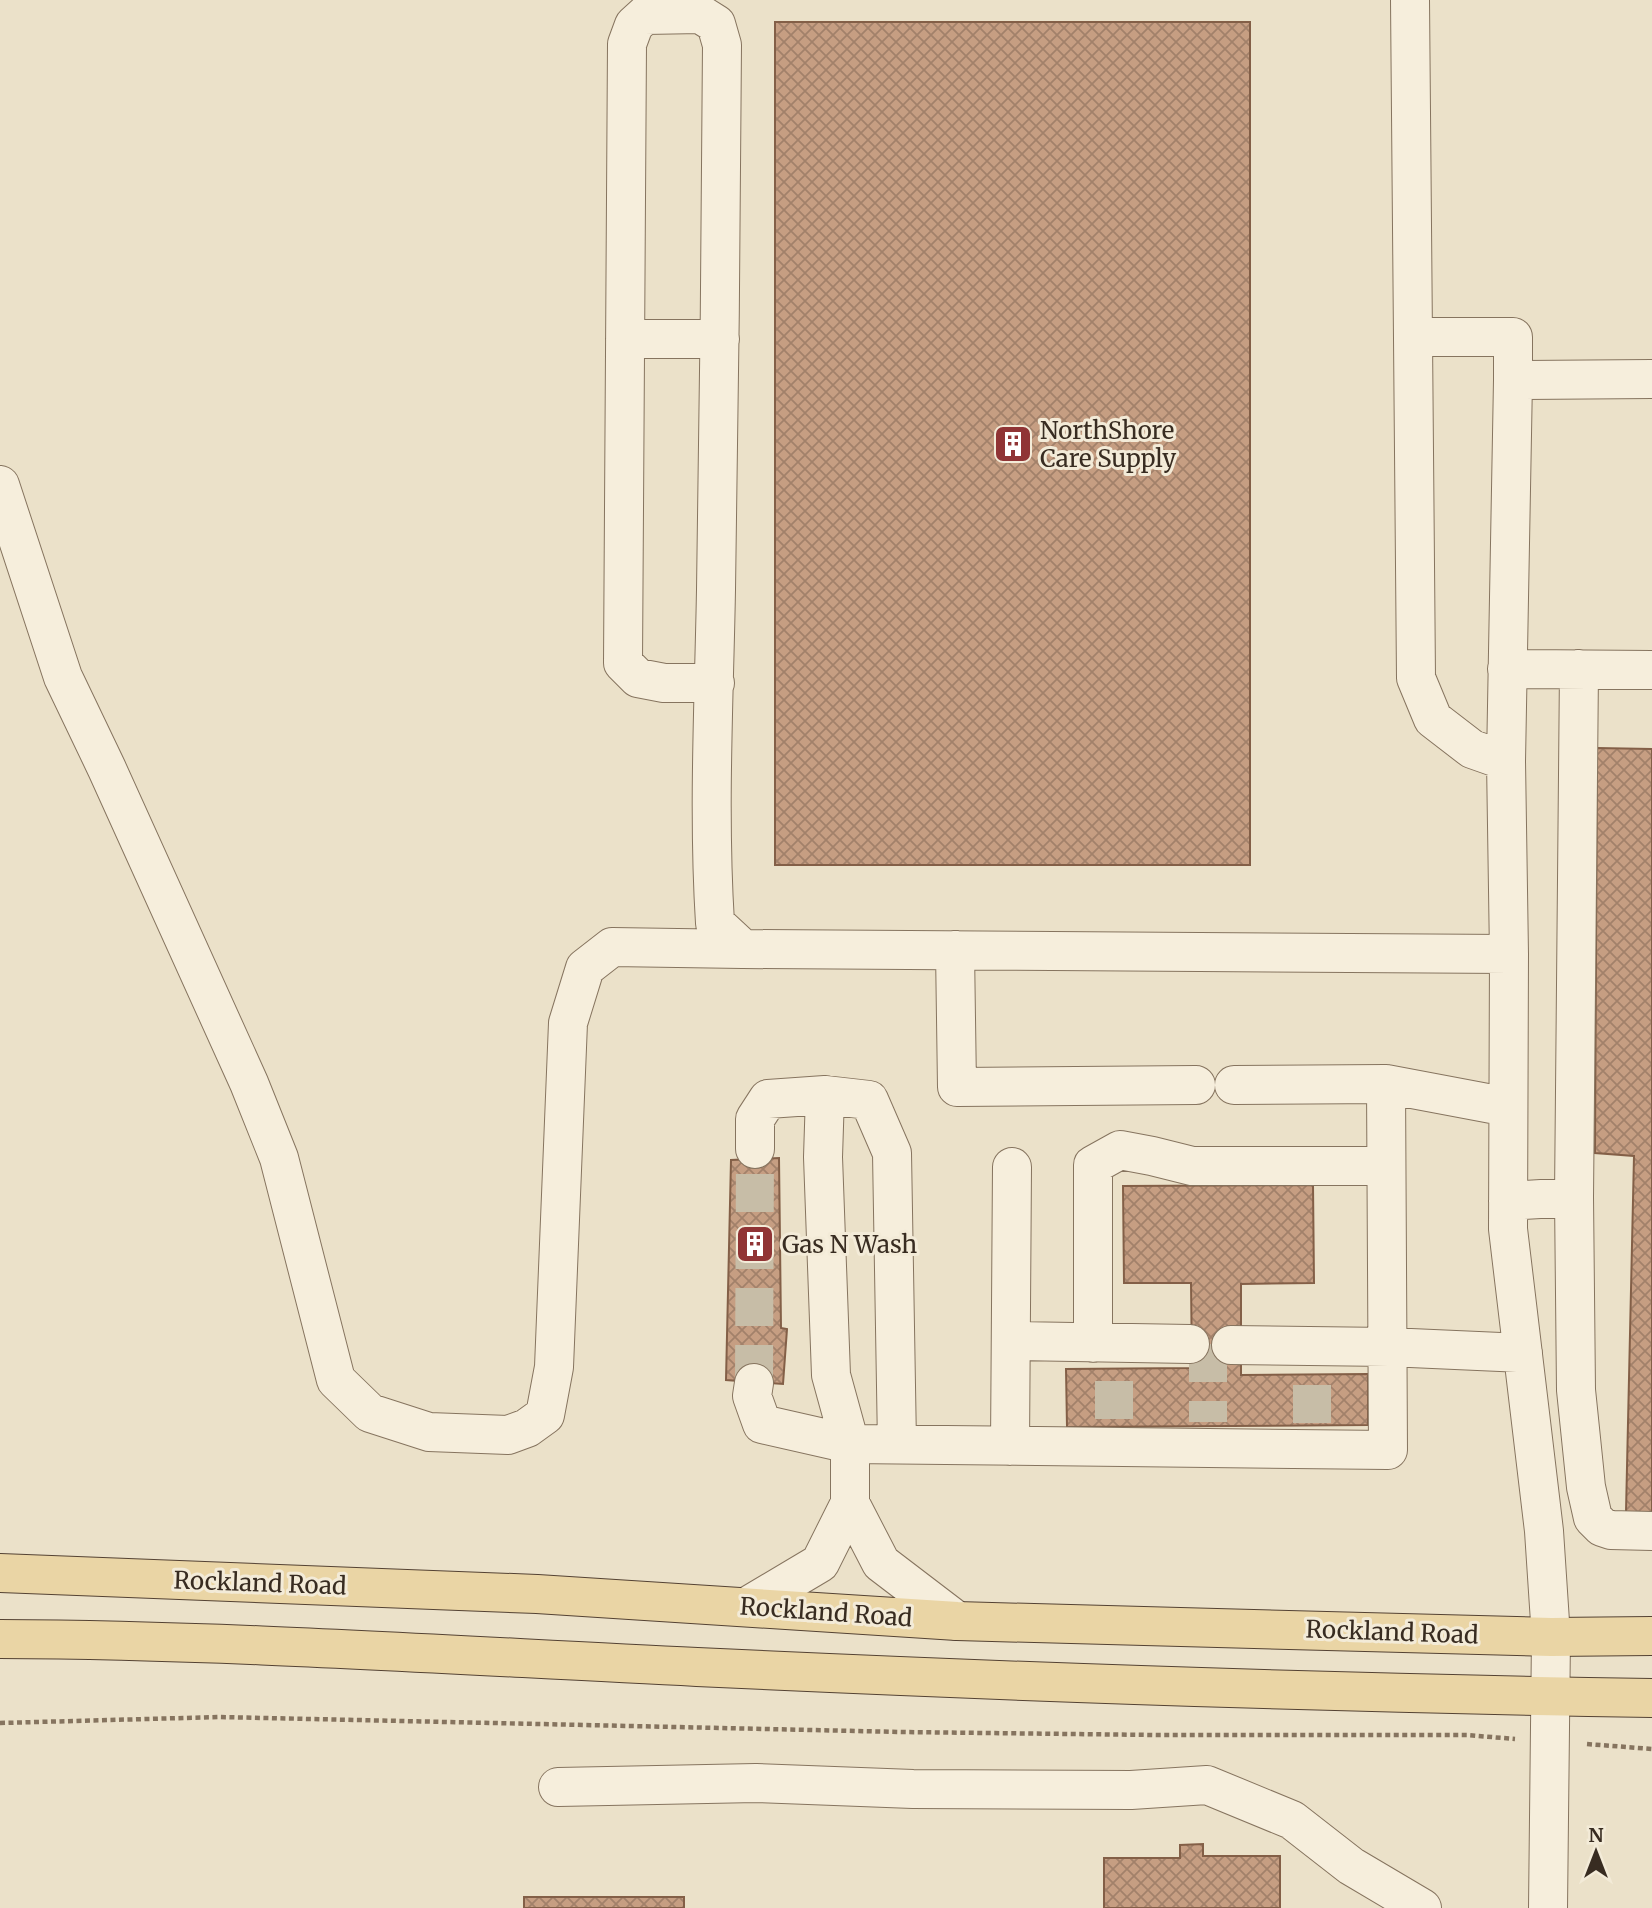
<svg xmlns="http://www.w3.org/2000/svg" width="1652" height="1908" font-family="Merriweather,serif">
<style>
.building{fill:url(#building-cross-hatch);stroke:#835f47;stroke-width:2}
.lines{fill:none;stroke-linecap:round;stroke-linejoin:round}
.minor-tunnel{stroke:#c7bda7;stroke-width:38;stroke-dasharray:38 19;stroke-linecap:butt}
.minor-casing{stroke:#86745f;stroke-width:40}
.major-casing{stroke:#544233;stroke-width:40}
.path{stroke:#86745f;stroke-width:4.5;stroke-dasharray:5 3.5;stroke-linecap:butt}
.minor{stroke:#f6eedc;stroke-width:38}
.major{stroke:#ead5a5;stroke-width:38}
.labels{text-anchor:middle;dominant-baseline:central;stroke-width:6;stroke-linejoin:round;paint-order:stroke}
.poi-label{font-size:24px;fill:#382c21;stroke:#f3ebd8;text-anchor:start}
.street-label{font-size:24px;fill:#382c21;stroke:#f3ebd8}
</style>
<defs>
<pattern id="building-cross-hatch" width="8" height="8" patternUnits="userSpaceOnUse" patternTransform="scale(1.75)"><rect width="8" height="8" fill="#c69e82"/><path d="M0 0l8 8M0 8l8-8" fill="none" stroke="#a2816a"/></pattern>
</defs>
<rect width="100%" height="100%" fill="#ebe1c9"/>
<path class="building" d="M775 22H1250V865H775Z
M1597 748 1652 749V1514L1626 1512 1634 1156 1595 1153Z
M779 1158 781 1328 787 1329 783 1384 726 1380 731 1160Z
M1313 1185 1314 1283 1241 1284V1375L1368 1374V1425L1067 1427 1066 1369 1192 1368 1191 1283H1124L1123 1186Z
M1203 1844V1856H1280V1908H1104V1858H1180V1845Z
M524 1897H684V1908H524Z"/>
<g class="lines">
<path class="minor-tunnel" d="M1208 1344V1422
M754 1383 755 1149
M1114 1419V1369
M1312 1423V1372"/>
<defs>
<path id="minor" d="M1410 0 1416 678 1433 719 1472 749 1506 761
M1414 337H1513V380L1506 761 1509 954 1508 1229 1544 1531 1551 1637 1548 1908
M625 339H720
M1513 380 1652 379
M0 485 63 677 107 769 249 1083 279 1158 336 1380 370 1413 429 1432 508 1435 527 1428 545 1415 554 1367 568 1023 585 968 612 947 743 949
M1507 669 1652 670
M715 683H664L638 678 623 663 627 44 634 25 645 15 700 14 716 24 722 45C721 227 719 408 716 590 714 700 708 812 715 923L743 949 1509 954
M955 950 957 1087 1196 1085
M1386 1084 1508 1107
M755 1149V1119L768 1099 825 1095 869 1100 892 1153 897 1444
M1574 1197 1579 669
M1508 1201 1574 1197 1576 1390 1586 1487 1593 1518 1602 1527 1611 1530 1652 1531
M1011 1341 1190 1344
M1093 1343V1165L1120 1150 1152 1156 1192 1166H1386
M1231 1345 1388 1347 1523 1353
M754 1383 752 1396 762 1424 850 1444 831 1375 823 1157 825 1095
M1010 1446 1012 1167
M850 1503 881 1563 957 1621
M746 1607 820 1563 850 1503V1444L1388 1450 1386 1084 1234 1085
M558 1787 756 1783 913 1789 1131 1790 1207 1785 1292 1820 1351 1866 1422 1908"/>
<path id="major" d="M0 1573 537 1594 957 1621 1551 1637 1652 1636
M0 1639C233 1640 465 1656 697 1667 1015 1682 1333 1693 1652 1698"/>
</defs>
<use href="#minor" class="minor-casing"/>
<use href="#major" class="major-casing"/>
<path class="path" d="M0 1723 220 1717 902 1732 1157 1735H1467L1515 1739
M1587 1744 1652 1749"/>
<use href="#minor" class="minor"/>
<use href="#major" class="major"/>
</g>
<defs>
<symbol id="building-square" viewBox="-11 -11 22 22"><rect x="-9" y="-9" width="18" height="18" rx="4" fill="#903435" stroke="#f3ebd8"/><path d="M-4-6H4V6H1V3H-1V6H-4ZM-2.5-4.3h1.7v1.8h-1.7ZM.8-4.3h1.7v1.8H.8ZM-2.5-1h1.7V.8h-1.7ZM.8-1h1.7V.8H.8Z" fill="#fff"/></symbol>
</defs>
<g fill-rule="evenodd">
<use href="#building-square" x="991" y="422" width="44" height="44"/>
<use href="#building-square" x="733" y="1222" width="44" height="44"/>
</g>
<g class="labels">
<g class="poi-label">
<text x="1040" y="430">NorthShore<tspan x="1040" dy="28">Care Supply</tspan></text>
<text x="782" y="1244">Gas N Wash</text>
</g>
<g class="street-label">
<text transform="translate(260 1583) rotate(2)">Rockland Road</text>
<text transform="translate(826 1612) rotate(4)">Rockland Road</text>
<text transform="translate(1392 1632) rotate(2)">Rockland Road</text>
</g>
</g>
<g transform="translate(1596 1852)" stroke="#f3ebd8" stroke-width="5" paint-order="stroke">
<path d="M0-5L12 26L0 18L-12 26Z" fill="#382c21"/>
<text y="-10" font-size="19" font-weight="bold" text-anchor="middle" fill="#382c21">N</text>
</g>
</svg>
